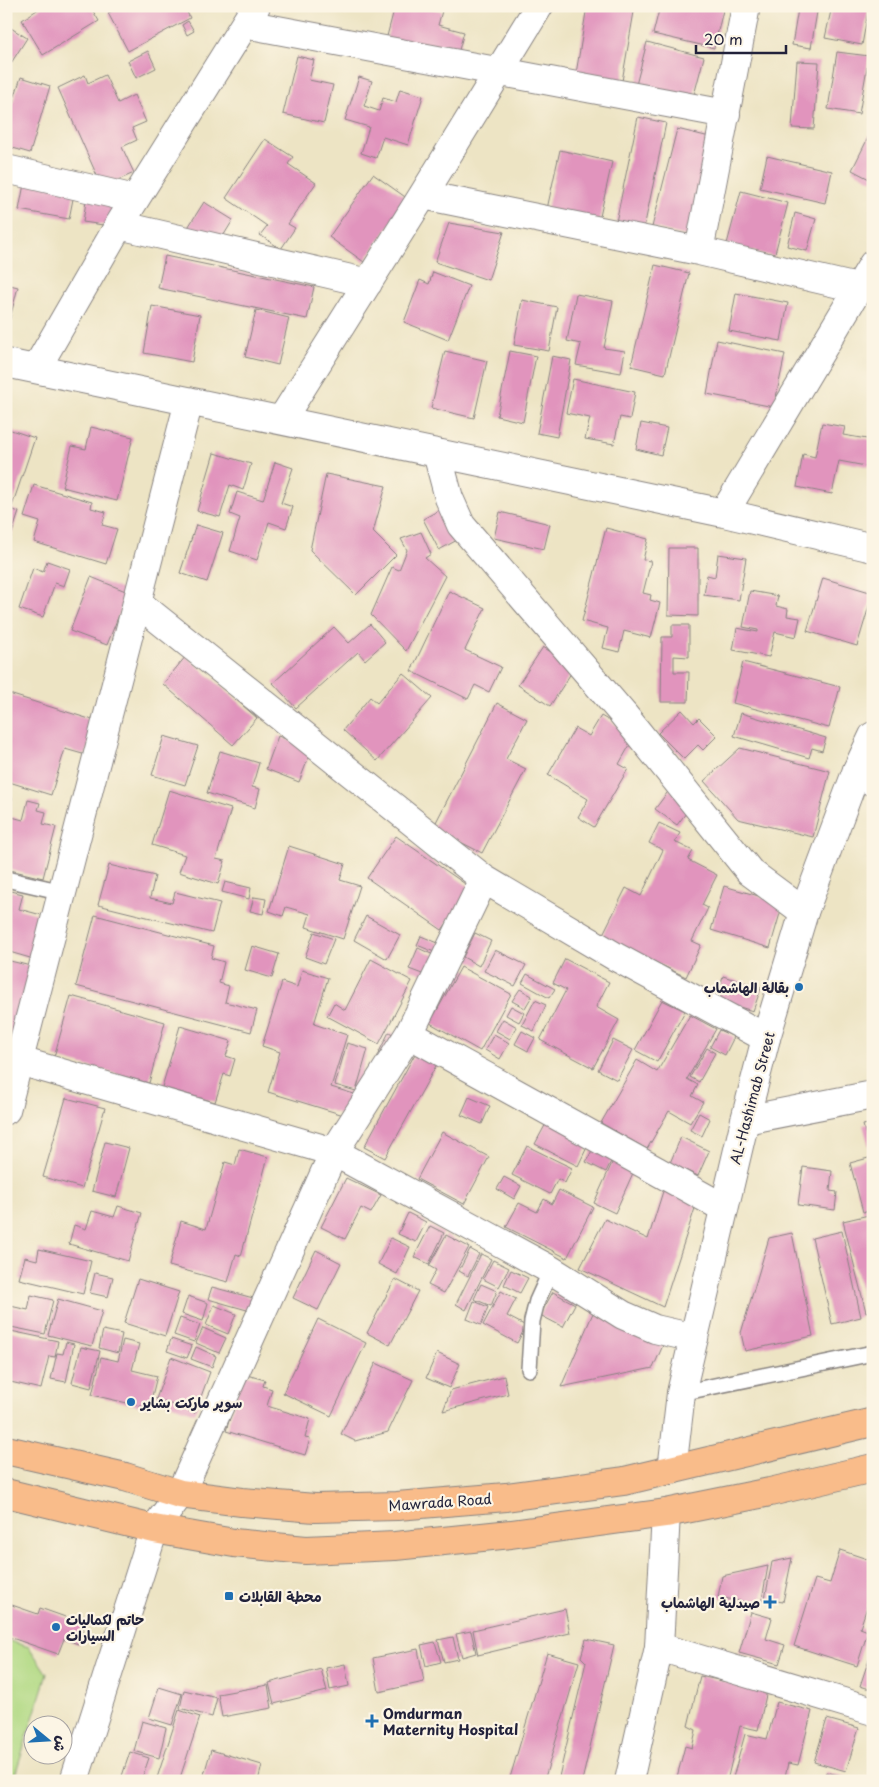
<svg xmlns="http://www.w3.org/2000/svg" width="879" height="1787" font-family="'Playpen Sans','Playpen Sans Arabic',sans-serif">
<style>
.green{fill:#b1d983;stroke:#6a7e5f}
.building{fill:#e194bd}
.lines{fill:none;stroke-linecap:round;stroke-linejoin:round}
.service-casing{stroke:#888380;stroke-width:18}
.minor-casing{stroke:#888380;stroke-width:30}
.tertiary-casing{stroke:#888380;stroke-width:30}
.primary-casing{stroke:#888380;stroke-width:30}
.service{stroke:#fff;stroke-width:15}
.minor{stroke:#fff;stroke-width:28}
.tertiary{stroke:#fff;stroke-width:28}
.primary{stroke:#f9bc8a;stroke-width:28}
.poi-dot{fill:#1f6fb2;stroke:#fcf5e5;stroke-width:2}
.labels{text-anchor:middle;dominant-baseline:central;stroke-width:4.5;stroke-linejoin:round;paint-order:stroke}
.poi-label{font-size:14px;font-weight:bold;fill:#22223b;stroke:#fcf5e5;text-anchor:start}
.street-label{font-size:14px;fill:#22223b;stroke:#fcf5e5}
</style>
<rect width="100%" height="100%" fill="#fcf5e5"/>
<filter id="ink" filterUnits="userSpaceOnUse"><feTurbulence type="fractalNoise" baseFrequency=".02" numOctaves="2"/><feDisplacementMap in="SourceGraphic" scale="10" xChannelSelector="R" yChannelSelector="G"/><feConvolveMatrix kernelMatrix="1 2 1 2 8 2 1 2 1" color-interpolation-filters="sRGB"/></filter>
<filter id="wash" filterUnits="userSpaceOnUse"><feTurbulence type="fractalNoise" baseFrequency=".0096" numOctaves="4" result="noise"/><feDisplacementMap in="SourceGraphic" scale="20" xChannelSelector="R" yChannelSelector="G"/><feGaussianBlur stdDeviation="1.12" result="paint"/><feColorMatrix in="noise" values="0 0 0 0 0 0 0 0 0 0 0 0 0 0 0 0 0 1.4 0 .05"/><feComposite in="paint" operator="in"/></filter>
<g filter="url(#wash)">
<rect width="100%" height="100%" fill="#ede4c4"/>
<path class="green" d="M6 1640 29 1647 47 1674 13 1781H6Z"/>
<g id="blocks">
<path class="building" d="M43 6H90L99 21 43 55 22 20Z
M121 6H184L190 18 128 51 108 13Z
M395 6H420L442 11 438 25 464 32 457 57 386 40Z
M587 6H635L621 87 575 80Z
M660 6H724L714 48 653 34Z
M788 6H818L811 48 792 45 798 9Z
M832 6H869L862 45 825 38Z
M188 21 194 31 187 35 182 25Z
M6 25 27 38 6 71Z
M647 42 704 57 693 99 636 85Z
M148 51 156 68 136 78 128 61Z
M837 52 869 56 859 114 828 109Z
M297 56 314 60 309 80 333 85 324 123 283 114Z
M797 61 819 62 814 129 792 128Z
M85 75 88 83 105 75 118 103 134 95 146 122 132 128 137 140 122 147 134 173 102 187 58 88Z
M21 77 50 86 30 153 6 146V124Z
M359 77 372 81 364 106 379 111 383 98 396 102 400 89 423 96 408 145 383 137 376 158 361 153 369 127 345 120Z
M6 85 12 88 6 97Z
M638 117 666 123 644 228 616 222Z
M873 128V181L852 170Z
M677 129 714 138 689 237 652 227Z
M265 139 293 157 288 164 316 183 288 224 295 228 281 249 260 235 267 226 226 198Z
M560 150 612 162 599 221 547 209Z
M767 156 832 171 825 203 760 188Z
M373 174 408 199 364 262 329 237Z
M25 179 75 189 69 219 19 210Z
M741 191 788 203 774 257 727 244Z
M87 194 114 199 110 226 83 222Z
M204 202 233 220 222 238 187 229Z
M795 213 816 219 807 251 787 246Z
M449 223 504 232 488 280 435 262Z
M165 256 314 287 307 319 158 288Z
M655 265 689 273 665 374 631 366Z
M433 272 469 286 448 340 404 322 420 280 429 284Z
M6 284 18 287 9 322H6Z
M736 293 788 303 781 341 729 331Z
M576 294 613 301 604 348 625 351 621 373 576 365 581 344 567 341Z
M522 300 557 307 549 351 514 345Z
M152 306 200 315 192 362 144 353Z
M256 310 289 318 278 365 245 357Z
M717 340 785 354 774 407 707 394Z
M445 351 487 361 474 418 431 408Z
M510 351 536 356 523 422 497 416Z
M552 356 571 360 557 437 537 433Z
M573 379 635 392 630 419 620 417 614 444 585 439 590 418 566 413Z
M641 423 667 428 661 455 636 449Z
M822 423 845 427 843 435 873 440 871 467 839 461 832 494 797 487 803 454 815 457Z
M91 427 133 437 117 501 62 487 72 446 86 449Z
M8 429 35 438 11 509 19 512 7 548 6 433Z
M214 453 251 464 243 490 230 485 220 517 197 511Z
M275 462 293 468 281 503 293 507 286 528 269 522 257 560 230 551 240 518 230 514 237 492 263 500Z
M326 474 386 486 373 532 396 555 356 595 310 550Z
M34 485 92 502 91 508 106 512 102 525 117 529 106 564 34 542 40 522 24 517Z
M443 508 459 539 439 550 423 519Z
M500 512 550 524 544 549 494 538Z
M196 525 223 533 207 582 180 573Z
M606 528 648 539 643 560 651 561 643 593 651 595 650 600 660 603 651 638 624 631 619 652 603 648 608 628 582 621Z
M421 532 431 554 425 558 445 576 406 651 371 615 392 567 399 570 407 550 401 539Z
M669 548H698V616L668 615Z
M718 554 746 558 739 600 704 595 707 575 715 577Z
M47 561 70 569 64 586 55 583 43 617 19 609 33 568 43 572Z
M91 577 128 592 107 645 70 631Z
M823 578 873 593 857 646 807 631Z
M449 591 485 608 465 650 501 667 489 692 475 685 468 699 411 671Z
M750 591 778 596 776 606 788 609 787 616 800 618 796 637 775 632 769 657 733 650 737 628 758 632V630L743 627Z
M370 624 385 642 365 660 358 652 296 708 273 683 334 627 349 643Z
M672 625H689V657L674 656V672H689L688 702H661L662 637H672Z
M543 647 575 667 550 706 518 685Z
M186 656 257 718 233 745 163 684Z
M743 662 840 687 829 728 733 703Z
M403 673 432 698 377 761 343 730 370 697 377 703Z
M6 693 96 721 86 755 65 749 51 795 6 781Z
M497 703 527 719 506 759 526 769 482 853 433 828Z
M682 710 694 723 699 718 717 736 703 750 698 745 684 759 658 733Z
M741 713 826 738 822 751 812 748 809 758 734 736Z
M601 716 635 736 619 764 628 769 594 827 578 817 588 799 548 775 575 728 589 736Z
M164 736 198 746 185 785 152 775Z
M278 736 312 749 299 782 266 769Z
M740 748 830 771 813 837 738 819 704 781Z
M220 751 259 763 252 787 260 789 255 808 207 793Z
M670 789 692 805 677 825 655 809Z
M169 790 231 809 216 859 225 861 218 884 179 872 185 855 152 845Z
M6 797 12 798 7 822 6 821Z
M28 800 40 803 38 810 46 812 43 824 56 827 43 878 6 869V840L12 817 23 820Z
M659 823 680 833 675 842 693 851 688 860 717 875 702 905 708 908 692 941 701 945 686 977 602 936 626 888 641 896 663 850 649 843Z
M396 836 471 888 442 930 367 878Z
M289 846 345 864 340 880 360 886 343 939 306 927 310 914 286 907 283 916 269 911Z
M109 865 155 876 150 898 172 903 175 892 220 903 212 933 98 905Z
M225 882 251 888 249 899 222 892Z
M724 886 783 903 770 948 711 930Z
M6 890 23 894 19 909 49 917 37 960 6 951Z
M254 897 266 899 263 914 250 911Z
M95 915 214 946 211 958 224 962 219 983 229 986 225 1002 257 1010 251 1032 76 986Z
M366 916 400 935 387 959 354 940Z
M314 932 334 939 324 964 305 957Z
M475 933 491 941 479 966 463 957Z
M421 936 443 945 439 954 417 945Z
M252 946 279 954 272 978 245 970Z
M418 948 438 957 430 977 409 969Z
M495 950 526 965 515 986 484 971Z
M371 959 412 981 379 1044 327 1016 334 1003 345 1010Z
M565 959 609 982 596 1007 619 1020 593 1068 540 1040 566 990 553 983Z
M6 960 35 967 20 1036 6 1033Z
M461 967 511 994 480 1051 430 1023Z
M302 970 328 978 314 1024 347 1035 331 1087 354 1094 347 1116 268 1092 280 1052 262 1046 282 982 297 987Z
M527 974 555 989 549 998 522 983Z
M723 976 761 988 753 1011 716 1000Z
M520 989 532 996 525 1008 512 1001Z
M71 996 165 1022 149 1083 54 1057Z
M535 1000 546 1005 534 1031 522 1025Z
M662 1000 685 1011 657 1062 635 1050Z
M511 1006 524 1013 519 1022 506 1015Z
M690 1015 716 1029 687 1079 698 1085 692 1096 703 1102 690 1123 669 1111 647 1149 601 1123 637 1060 657 1072Z
M503 1019 517 1027 510 1039 496 1031Z
M180 1026 231 1041 226 1056 235 1059 230 1076 224 1074 215 1102 162 1087Z
M719 1030 734 1037 725 1055 710 1047Z
M522 1031 535 1038 528 1051 515 1044Z
M389 1032 400 1038 390 1058 379 1052Z
M494 1034 509 1043 500 1059 485 1050Z
M613 1040 633 1050 617 1080 598 1070Z
M347 1043 368 1049 356 1091 335 1085Z
M421 1043 442 1055 385 1158 364 1147Z
M707 1048 715 1053 699 1082 690 1077Z
M469 1097 490 1106 482 1124 461 1115Z
M66 1098 105 1108 82 1188 43 1177Z
M699 1113 710 1119 702 1136 690 1130Z
M549 1118 591 1139 578 1166 535 1144Z
M873 1123V1210L863 1212 850 1163 872 1157 863 1125Z
M442 1132 489 1157 464 1204 417 1179Z
M681 1137 709 1151 698 1176 670 1163Z
M597 1141 616 1151 606 1172 586 1162Z
M105 1142 129 1148 116 1197 92 1191Z
M527 1146 572 1168 565 1183 558 1179 550 1194 512 1175Z
M239 1149 268 1157 241 1256 236 1254 228 1282 169 1266 181 1221 206 1229 225 1162 235 1165Z
M617 1152 628 1156 622 1168 633 1173 615 1213 594 1203Z
M803 1167 832 1171 830 1191 837 1192 835 1210 798 1205Z
M504 1177 521 1186 514 1199 497 1189Z
M346 1178 381 1195 371 1213 361 1208 345 1239 321 1227Z
M665 1185 697 1202 663 1307 580 1268 605 1219 648 1239Z
M559 1190 593 1207 567 1258 506 1227 519 1203 537 1212 544 1199 552 1204Z
M118 1206 142 1213 128 1261 69 1244 74 1225 86 1229 92 1211 114 1217Z
M408 1213 426 1222 416 1242 398 1234Z
M873 1214V1310L866 1312 843 1221Z
M430 1226 444 1233 429 1264 414 1257Z
M842 1231 861 1317 832 1324 812 1238Z
M792 1233 813 1336 745 1351 741 1333 769 1238Z
M446 1235 469 1247 444 1293 428 1285 436 1270 429 1266Z
M391 1238 410 1247 397 1274 378 1264Z
M39 1249 91 1261 83 1294 19 1279 25 1257 37 1260Z
M470 1249 479 1254 468 1276 459 1271Z
M316 1250 341 1263 318 1310 293 1298Z
M481 1254 491 1259 466 1310 456 1304Z
M493 1260 509 1268 499 1287 483 1279Z
M511 1270 528 1278 520 1293 504 1285Z
M95 1273 113 1277 108 1297 90 1293Z
M138 1279 179 1292 165 1336 124 1323Z
M395 1279 418 1291 390 1345 367 1333Z
M481 1284 497 1291 491 1306 474 1299Z
M212 1287 257 1299 254 1312 208 1299Z
M501 1291 516 1299 507 1316 526 1326 517 1343 483 1325Z
M553 1292 575 1304 563 1327 540 1315Z
M31 1295 53 1300 45 1334 6 1326V1305L28 1310Z
M188 1296 208 1303 203 1321 182 1314Z
M58 1299 102 1311 92 1346 48 1335Z
M474 1301 488 1307 481 1325 467 1319Z
M214 1305 236 1314 228 1334 206 1325Z
M593 1313 664 1343 653 1368 561 1387Z
M180 1318 200 1325 194 1342 174 1335Z
M318 1319 366 1343 331 1416 283 1393Z
M203 1328 226 1338 219 1353 196 1343Z
M6 1330 58 1341 55 1357 49 1356 41 1389 6 1381Z
M103 1330 122 1334 118 1353 99 1348Z
M171 1339 192 1346 187 1358 167 1351Z
M123 1340 139 1344 132 1370 157 1376 149 1408 92 1395 101 1357 118 1361Z
M66 1342 74 1344 66 1382 51 1379 57 1353 63 1354Z
M81 1347 100 1351 91 1388 72 1383Z
M196 1347 216 1356 212 1367 191 1359Z
M437 1353 460 1364 449 1388 426 1378Z
M171 1357 210 1372 195 1413 156 1399Z
M376 1363 413 1380 388 1432 355 1441 341 1434Z
M243 1374 265 1380 263 1386 272 1389 267 1406 310 1419 305 1438 310 1439 305 1455 226 1431Z
M504 1376 508 1394 443 1411 451 1390Z
M840 1550 873 1561V1603L872 1606 868 1604 860 1628 868 1631 857 1666 794 1646 815 1579 830 1583Z
M792 1558 783 1602 765 1599 772 1562Z
M768 1566 761 1605 718 1597 722 1576Z
M6 1603 38 1614 40 1608 85 1624 78 1644 64 1639 58 1654 6 1636Z
M565 1609 570 1633 478 1655 473 1630Z
M751 1612 772 1618 766 1639 785 1645 779 1664 739 1653Z
M471 1631 476 1653 462 1657 456 1634Z
M453 1637 458 1659 444 1662 438 1640Z
M586 1639 614 1645 582 1781H558L586 1662 581 1657Z
M435 1642 441 1662 426 1666 421 1645Z
M418 1649 424 1682 379 1692 373 1658Z
M872 1650H873V1690L860 1686Z
M547 1653 579 1662 544 1781H509Z
M345 1664 349 1686 330 1690 326 1668Z
M321 1669 327 1691 274 1704 269 1683Z
M700 1676 767 1691 758 1730 740 1726 727 1781H694L677 1777 685 1746 692 1748 696 1730 688 1726Z
M268 1685 272 1708 222 1717 218 1694Z
M159 1687 182 1694 172 1725 149 1718Z
M184 1690 217 1698 212 1717 180 1708Z
M777 1702 812 1711 798 1765 788 1763 784 1781H732L745 1734 767 1739Z
M179 1710 200 1717 179 1781H156Z
M827 1719 859 1728 846 1771 814 1762Z
M142 1721 166 1728 159 1758 134 1751Z
M211 1750 262 1765 258 1781H202Z
M130 1752 149 1758 141 1781H128L121 1779Z
M826 1772 846 1777 845 1781H823Z"/>
</g>
</g>
<g filter="url(#ink)">
<use href="#blocks" fill-opacity="0" stroke="#888380" stroke-width="1"/>
<g class="lines">
<defs>
<path id="service" d="M6 879 63 892
M529 1369 532 1321 537 1301 551 1270
M681 1393 873 1353"/>
<path id="minor" d="M245 24 726 114
M6 169 135 199
M423 195 699 251 857 288
M119 225 368 283
M699 251 746 6
M6 363 724 513 873 548
M36 369 119 225 256 6
M282 419 423 195 539 6
M437 453 449 498 461 525 623 714 750 872 804 912
M724 513 873 264
M138 603 484 879 616 957 766 1038
M857 770 873 782
M409 1034 724 1208
M6 1057 334 1152 551 1270 623 1315 655 1329 694 1338
M6 1110 189 401
M745 1120 873 1095
M659 1647 873 1711
M74 1781 154 1529 180 1494 334 1152 409 1034 484 879"/>
<path id="tertiary" d="M672 1470 681 1393 745 1120 766 1038 804 912 857 770 873 736
M629 1781 659 1647 666 1513"/>
<path id="primary" d="M6 1450 125 1477 180 1494 242 1502 315 1508 397 1506 506 1497 624 1481 873 1422
M6 1493 154 1529 234 1543 306 1550 395 1546 511 1534 666 1513 770 1492 873 1468"/>
</defs>
<use href="#service" class="service-casing"/>
<use href="#minor" class="minor-casing"/>
<use href="#tertiary" class="tertiary-casing"/>
<use href="#primary" class="primary-casing"/>
<use href="#service" class="service"/>
<use href="#minor" class="minor"/>
<use href="#tertiary" class="tertiary"/>
<use href="#primary" class="primary"/>
</g>
</g>
<g class="poi-dot">
<circle cx="799" cy="987" r="5"/>
<circle cx="131" cy="1402" r="5"/>
<rect x="224" y="1591" width="10" height="10" rx="2.5"/>
<path d="M767.5 1594.5h5v5h5v5h-5v5h-5v-5h-5v-5h5z"/>
<circle cx="56" cy="1627" r="5"/>
<path d="M369.5 1713.5h5v5h5v5h-5v5h-5v-5h-5v-5h5z"/>
</g>
<g class="labels">
<g class="poi-label">
<text x="789" y="987" text-anchor="end">بقالة الهاشماب</text>
<text x="141" y="1402">سوپر مارکت بشاير</text>
<text x="239" y="1596">محطة القابلات</text>
<text x="760" y="1602" text-anchor="end">صيدلية الهاشماب</text>
<text x="66" y="1619">حاتم لكماليات<tspan x="66" dy="16">السيارات</tspan></text>
<text x="383" y="1713">Omdurman<tspan x="383" dy="16">Maternity Hospital</tspan></text>
</g>
<g class="street-label">
<text transform="translate(752 1098) rotate(-75)">AL-Hashimab Street</text>
<text transform="translate(440 1502) rotate(-4)">Mawrada Road</text>
</g>
</g>
<rect width="879" height="1787" fill="none" stroke="#fcf5e5" stroke-width="25"/>
<g transform="translate(48 1740) rotate(108)"><circle r="24" fill="#fcf5e5" stroke="#a5a1a1"/>
<path d="M0-4L9 19L0 12L-9 19Z" fill="#1f6fb2"/>
<text y="-8" font-size="14" font-weight="bold" text-anchor="middle" fill="#22223b">ش</text>
</g>
<path d="M696 45v8h90v-8" fill="none" stroke="#22223b" stroke-width="2.5"/>
<text x="704" y="45" font-size="15" fill="#22223b" stroke="#fcf5e5" stroke-width="4" paint-order="stroke">20 m</text>
</svg>
